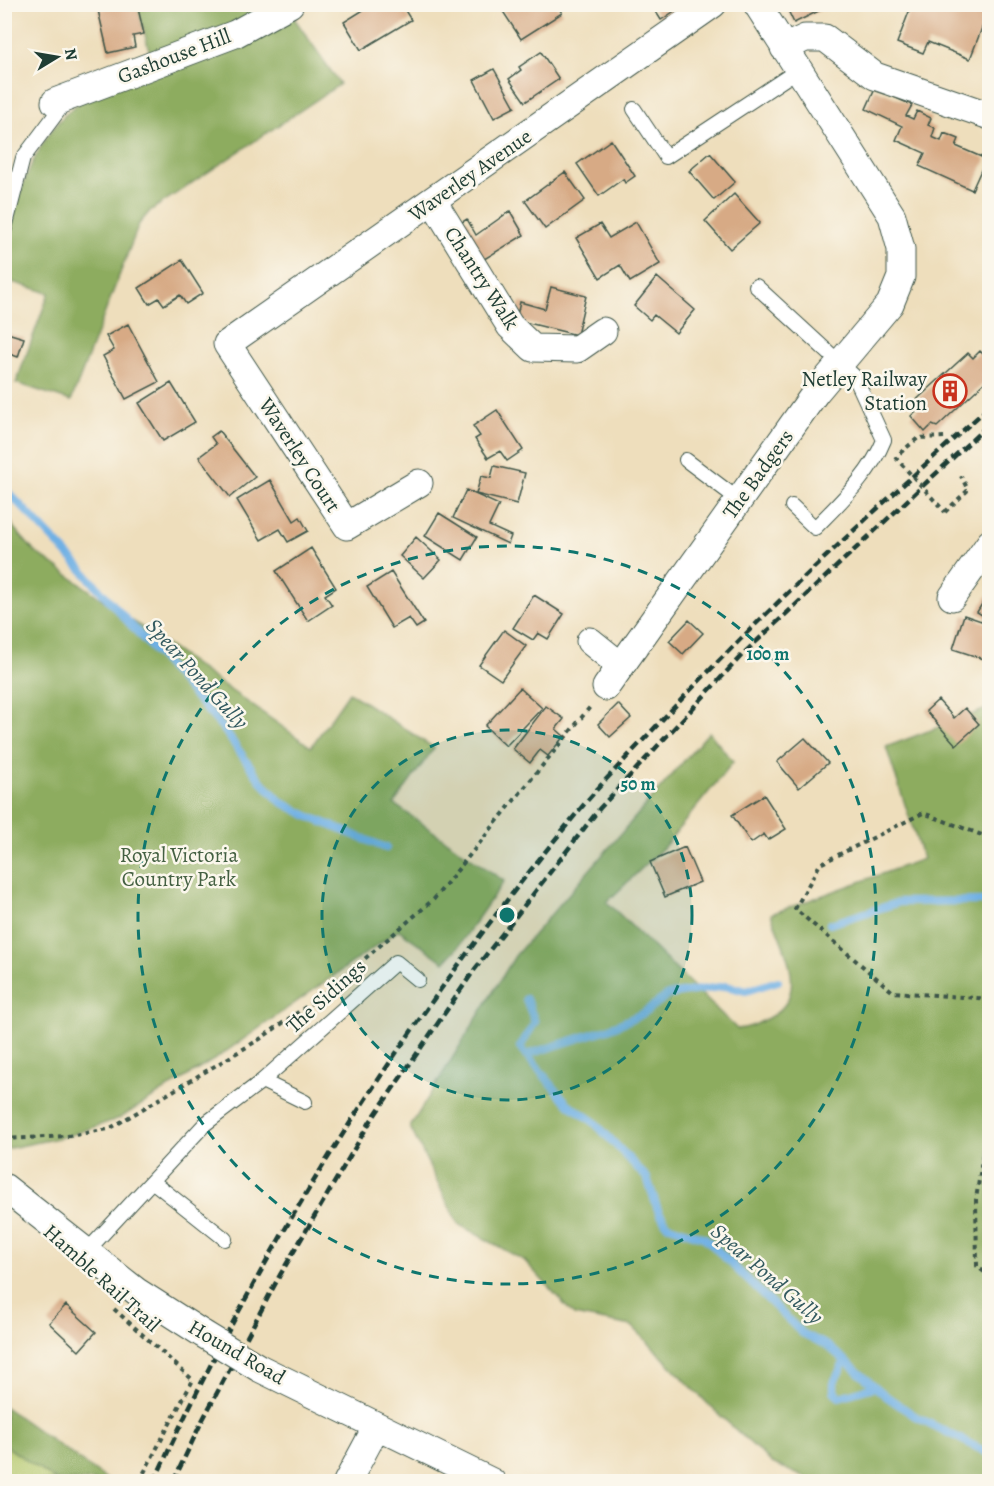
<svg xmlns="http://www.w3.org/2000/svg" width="994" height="1486" font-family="Alegreya,serif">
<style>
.green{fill:#b2c76b;stroke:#688250;stroke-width:1.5}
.forest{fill:#8dac5f;stroke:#56744a;stroke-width:1.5}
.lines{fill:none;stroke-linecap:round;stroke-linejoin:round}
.stream{stroke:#70b0e4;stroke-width:8}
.building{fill:#d7aa85}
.service-casing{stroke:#3e5548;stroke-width:16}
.minor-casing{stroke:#3e5548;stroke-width:29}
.path{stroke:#3e5548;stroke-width:4;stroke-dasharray:4.5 4.5;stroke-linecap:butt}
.service{stroke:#fff;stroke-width:14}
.minor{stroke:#fff;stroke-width:27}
.rail{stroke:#1f3d34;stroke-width:4.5;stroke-dasharray:9 4.5;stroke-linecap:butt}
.minor-bridge-casing{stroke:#3e5548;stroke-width:29;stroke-linecap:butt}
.path-bridge{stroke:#3e5548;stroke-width:4;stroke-dasharray:4.5 4.5;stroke-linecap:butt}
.minor-bridge{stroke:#fff;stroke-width:27}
.ring{fill:none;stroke:#0f766e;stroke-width:3;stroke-dasharray:10 8}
.labels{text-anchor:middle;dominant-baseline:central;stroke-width:5;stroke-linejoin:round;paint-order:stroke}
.street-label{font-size:21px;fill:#1f3d34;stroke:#fbf7ec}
.poi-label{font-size:21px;fill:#1f3d34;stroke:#fbf7ec;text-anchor:end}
.park-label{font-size:21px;fill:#446042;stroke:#fbf7ec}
.water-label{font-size:22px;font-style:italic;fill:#335a60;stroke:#fbf7ec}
.centre{fill:#0f766e;stroke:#fbf7ec;stroke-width:3}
.ring-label{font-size:18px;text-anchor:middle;font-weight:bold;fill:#0f766e;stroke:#fbf7ec;stroke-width:5;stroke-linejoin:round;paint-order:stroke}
</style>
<rect width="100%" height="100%" fill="#fbf7ec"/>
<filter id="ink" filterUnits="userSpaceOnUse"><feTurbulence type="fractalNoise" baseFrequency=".0167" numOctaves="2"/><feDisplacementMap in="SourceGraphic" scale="12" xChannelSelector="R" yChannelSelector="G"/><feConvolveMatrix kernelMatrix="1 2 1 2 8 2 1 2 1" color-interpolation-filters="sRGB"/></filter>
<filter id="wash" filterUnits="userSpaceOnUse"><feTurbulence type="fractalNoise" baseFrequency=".008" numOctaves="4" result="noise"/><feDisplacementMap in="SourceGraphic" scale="24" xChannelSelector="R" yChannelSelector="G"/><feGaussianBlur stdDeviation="1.35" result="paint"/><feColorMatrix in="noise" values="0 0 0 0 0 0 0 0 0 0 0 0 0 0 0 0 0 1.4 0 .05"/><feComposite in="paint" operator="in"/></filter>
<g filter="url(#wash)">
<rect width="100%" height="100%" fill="#eedebc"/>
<path class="green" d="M4 1445 57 1481H5Z"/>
<path class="forest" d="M137 5H305L294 18 340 84 150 211 139 224 71 401 16 383 49 293 5 280C4 222 32 134 83 100 103 86 130 76 153 65Z
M4 507 14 528 34 551 311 747 349 692 434 748 394 804 504 881 457 948 444 962 399 930 215 1059 120 1118 68 1136 5 1149Z
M989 708V1481H813L772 1463 711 1407 632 1326 574 1315 525 1261 458 1224 410 1127 515 956 709 732 733 762 664 847 607 902 737 1029C750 1028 757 1024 768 1018 812 996 783 949 771 914L923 859 886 747Z
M5 1407 109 1481H57L5 1445Z"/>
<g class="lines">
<path class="stream" d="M4 488 75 562 222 727 260 780 281 802 310 817 386 848
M830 924 900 902 990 901
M526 999 535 1022 520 1047 567 1103 594 1122 647 1178 658 1210 667 1225 705 1238 802 1333 828 1346 886 1396 915 1416 990 1454
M526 1055 608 1029 642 1014 668 995 726 986 746 991 778 981
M845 1361 834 1382V1391L839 1397 874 1387"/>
</g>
<g id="blocks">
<path class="building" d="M122 4H137L144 34 133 36 135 47 108 53 98 10Z
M373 4H401L411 20 361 50 344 22Z
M510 4H556L562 13 521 39 502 10Z
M651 4H685L661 20Z
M785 4H833L794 23Z
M912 4H983L990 7 970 59 928 42 923 53 897 43Z
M541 52 559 79 525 102 509 79 521 70 519 67Z
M494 69 515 107 494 118 474 80Z
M875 89 912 105 906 116 913 119 917 111 931 118 928 125 935 128 932 137 941 141 944 133 959 139 956 146 986 159 972 190 919 166 925 153 896 140 902 126 866 109Z
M611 140 635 176 625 183 623 179 599 196 577 164Z
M710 153 735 182 714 200 689 171Z
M565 172 585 200 545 229 525 201Z
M734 194 760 223 730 249 705 221Z
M510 211 524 235 476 264 454 227 467 219 476 235Z
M636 222 660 264 630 282 620 265 600 278 576 238 600 224 609 238Z
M182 260 203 293 186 304 180 295 164 305 159 298 149 304 139 288Z
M657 277 695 310 676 333 654 315 650 320 634 306Z
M551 287 586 296 577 335 516 320 520 302 545 309Z
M128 324 159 382 126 399 103 356 114 350 106 336Z
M4 332 24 338 18 357 4 352Z
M980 351 990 361 987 380 937 427 932 425 925 432 911 416 918 409 913 403 968 353 973 358Z
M171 383 195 422 163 441 139 403Z
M497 410 523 450 507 461 500 451 488 458 475 439 480 436 473 426Z
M219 431 255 477 230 497 199 457 216 444 211 437Z
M494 466 525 473 517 504 476 494 481 476 491 478Z
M270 480 294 521 300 517 308 531 288 542 280 529 261 540 237 500Z
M466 490 499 505 489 526 511 536 508 544 453 518Z
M439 513 477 537 463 560 425 536Z
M416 537 441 560 424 578 400 556Z
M311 548 336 588 325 595 332 605 308 621 276 571Z
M391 572 424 623 416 628 409 618 392 628 367 587Z
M990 591V620L977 612Z
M534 595 564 614 548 639 538 633 533 640 513 628Z
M964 615 990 624V661L953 649Z
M689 620 703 633 683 654 669 641Z
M504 630 526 646 501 680 479 665Z
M520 688 542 708 506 746 485 726Z
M938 700 954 718 965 708 979 724 956 745 926 711Z
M618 704 631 718 610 737 598 724Z
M546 706 564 719 556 729 564 736 548 756 540 750 530 763 513 749Z
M805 738 828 763 799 788 777 762Z
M764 795 786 829 768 840 764 834 751 843 732 815Z
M685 847 700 882 665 897 650 862Z
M66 1305 96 1332 79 1351 49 1323Z"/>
</g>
</g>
<g filter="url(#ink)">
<use href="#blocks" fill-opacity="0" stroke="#3e5548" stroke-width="1.5"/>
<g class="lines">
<defs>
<path id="service" d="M634 109 666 157 798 70
M4 232 23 158 59 110 55 102
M756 286 855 377 884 440C870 475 841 501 815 528L792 506
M686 460 739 500
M262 1081 305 1102
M152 1181 225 1239
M87 1251 205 1124 262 1081 396 962 418 980"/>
<path id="minor" d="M784 48 805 38H825L875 76 990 116
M55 102 235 34 290 4
M433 201 510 326 533 348 577 349 603 331
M419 483 347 526 227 344 713 4
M952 597 990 543
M590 641 621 666
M606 687 816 392 890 304 901 277V249L892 216 757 4
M4 1187 136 1291 203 1334
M259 1368 492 1482
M347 1482 377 1426"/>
</defs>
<use href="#service" class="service-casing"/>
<use href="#minor" class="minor-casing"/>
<path class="path" d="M900 453 918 438 946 437
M945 512 968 490 961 476
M990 838 923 813 820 864 795 909 893 992 990 999
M990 1110 976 1199 977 1266 990 1277
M4 1139 68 1136 109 1129 260 1039 324 994 434 899 590 707
M114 1309 193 1380 139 1482"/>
<use href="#service" class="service"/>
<use href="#minor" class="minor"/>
<path class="rail" d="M154 1482C266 1236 413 1009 586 802 610 774 636 748 661 721 765 610 877 508 990 406
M173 1482 202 1421 280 1275 370 1122 475 969 600 808 743 654 990 423"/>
<defs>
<path id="minor-bridge" d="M203 1334 259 1368"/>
</defs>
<use href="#minor-bridge" class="minor-bridge-casing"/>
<path class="path-bridge" d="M895 457 945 512"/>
<use href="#minor-bridge" class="minor-bridge"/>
</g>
</g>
<circle cx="507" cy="915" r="185" fill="#0f766e" fill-opacity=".12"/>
<g class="ring">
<circle cx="507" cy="915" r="185"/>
<circle cx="507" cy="915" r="369"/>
</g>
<defs>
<symbol id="building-ring" viewBox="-11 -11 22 22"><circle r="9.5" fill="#fbf7ec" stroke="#c8321e" stroke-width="1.5"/><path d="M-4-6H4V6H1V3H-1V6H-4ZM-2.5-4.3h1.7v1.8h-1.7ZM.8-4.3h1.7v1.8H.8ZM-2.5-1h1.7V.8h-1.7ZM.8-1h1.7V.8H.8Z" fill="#c8321e"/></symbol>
</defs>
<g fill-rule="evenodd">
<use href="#building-ring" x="931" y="372" width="38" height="38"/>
</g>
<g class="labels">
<g class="street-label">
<text transform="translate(174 56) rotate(-21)">Gashouse Hill</text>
<text transform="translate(470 175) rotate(-35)">Waverley Avenue</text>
<text transform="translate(482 278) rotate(57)">Chantry Walk</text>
<text transform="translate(300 455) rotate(57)">Waverley Court</text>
<text transform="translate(758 474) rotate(-54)">The Badgers</text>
<text transform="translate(326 996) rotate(-42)">The Sidings</text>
<text transform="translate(102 1278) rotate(42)">Hamble Rail Trail</text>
<text transform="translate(237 1352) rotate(30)">Hound Road</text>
</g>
<g class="poi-label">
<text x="927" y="379">Netley Railway<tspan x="927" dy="24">Station</tspan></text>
</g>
<g class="park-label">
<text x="179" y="855">Royal Victoria<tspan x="179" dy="24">Country Park</tspan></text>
</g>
<g class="water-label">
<text transform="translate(197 674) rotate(48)">Spear Pond Gully</text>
<text transform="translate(767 1274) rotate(41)">Spear Pond Gully</text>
</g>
</g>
<circle cx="507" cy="915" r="9" class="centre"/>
<g class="ring-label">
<text x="768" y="660">100 m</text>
<text x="638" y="790">50 m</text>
</g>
<rect width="994" height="1486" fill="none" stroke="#fbf7ec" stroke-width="24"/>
<g transform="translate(57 57) rotate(79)" stroke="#fbf7ec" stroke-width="4.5" paint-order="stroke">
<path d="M0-4.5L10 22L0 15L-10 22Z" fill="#1f3d34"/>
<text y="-9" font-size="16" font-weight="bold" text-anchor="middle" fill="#1f3d34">N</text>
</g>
</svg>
